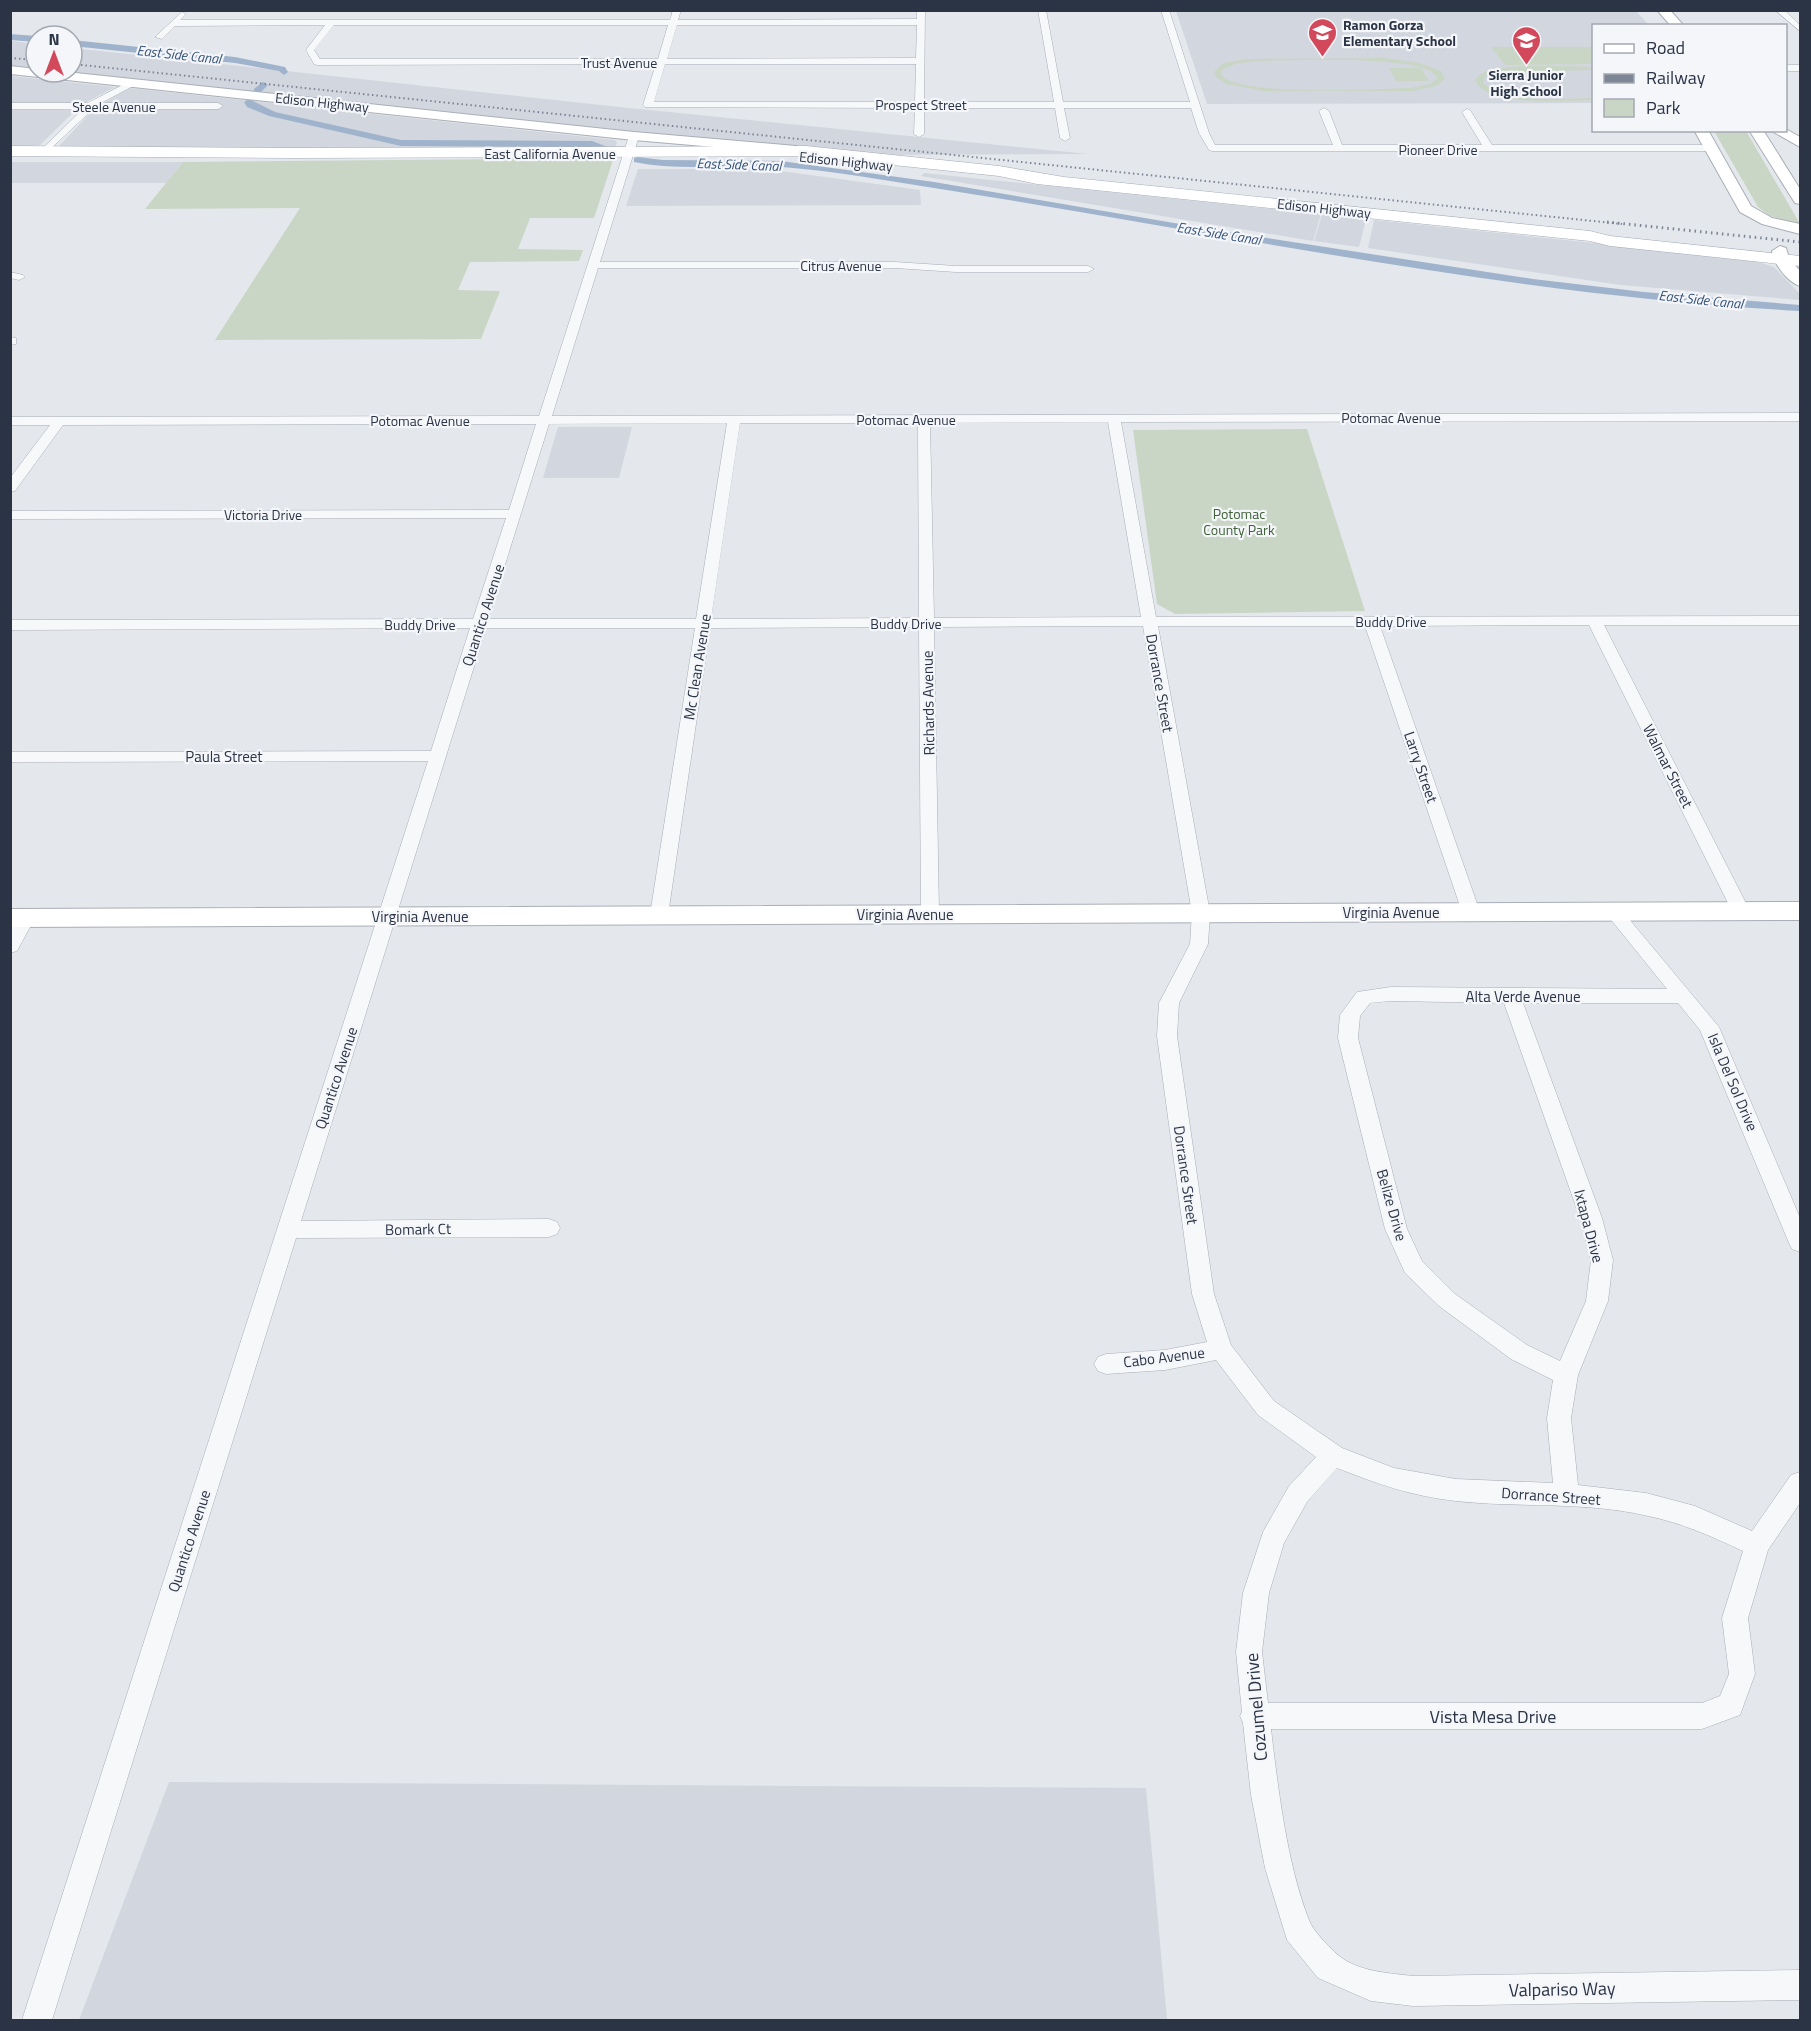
<svg xmlns="http://www.w3.org/2000/svg" width="1811" height="2031" font-family="'Titillium Web',sans-serif">
<style>
.built{fill:#d2d6de}
.green{fill:#c9d6c5;fill-rule:evenodd}
.lines{fill:none;stroke-linecap:round;stroke-linejoin:round}
.canal{fill:#9fb4cc;fill-rule:evenodd}
.street-casing{stroke:#a9aeb7;stroke-width:1}
.secondary-casing{stroke:#a9aeb7;stroke-width:2}
.primary-casing{stroke:#a3abb8;stroke-width:1}
.street{fill:#f7f8fa;fill-rule:evenodd}
.secondary{fill:#fff;fill-rule:evenodd}
.primary{fill:#fff;fill-rule:evenodd}
.rail-far1{stroke:#7d8696;stroke-width:2;stroke-dasharray:1.5 3;stroke-linecap:butt}
.rail{stroke:#7d8696;stroke-width:3;stroke-dasharray:1.5 4;stroke-linecap:butt}
.labels{text-anchor:middle;dominant-baseline:central;stroke-width:4.5;stroke-linejoin:round;paint-order:stroke}
.far-poi-label{font-size:14px;font-weight:bold;fill:#2b3445;stroke:#f4f6f9;text-anchor:start}
.far-water-label{font-size:14px;font-style:italic;fill:#34527a;stroke:#f4f6f9}
.far-street-label{font-size:14px;fill:#2b3445;stroke:#f4f6f9}
.far-park-label{font-size:14px;fill:#3f6138;stroke:#f4f6f9}
.street-label{font-size:15px;fill:#2b3445;stroke:#f4f6f9}
.near-street-label{font-size:18px;fill:#2b3445;stroke:#f4f6f9}
</style>
<rect width="100%" height="100%" fill="#e4e7ec"/>
<path class="built" d="M1635 10 1649 25 1594 26 1593 103 1207 104 1176 11Z
M11 41 36 44V69L11 66Z
M72 48 629 108 1088 154 860 155 68 72H72Z
M10 76 115 87 83 104H11Z
M129 88 615 140 617 143 614 151 61 147 60 145 93 110 221 109 207 104H102Z
M10 110H76L40 145 11 148Z
M11 162H183L166 183H11Z
M638 169H747L781 171 920 190 921 205 626 206Z
M924 173 1321 214 1313 241 921 176Z
M1322 215 1366 219 1359 247 1314 241Z
M1374 220 1748 259 1774 267 1800 294V300L1621 285 1368 248Z
M558 427H632L619 478H543Z
M169 1782 1146 1788 1167 2020H79Z"/>
<path class="green" d="M1491 47H1593V64L1505 65Z
M1385 58 1420 63 1441 71 1445 79 1436 86 1412 91H1263L1227 84 1217 78 1214 72 1223 63 1247 59ZM1257 61C1286 61 1428 53 1437 78L1431 84 1410 88C1377 89 1241 97 1221 75L1222 70 1235 64Z
M1593 67V70L1499 72 1486 76 1483 82C1500 105 1567 98 1593 98V100C1568 101 1485 107 1475 80 1486 60 1570 67 1593 67Z
M1389 68H1421L1429 81H1396Z
M1714 131H1746L1800 224 1770 216 1758 207Z
M605 158 613 160 594 218H530L518 249 583 250 579 261 470 262 458 290 500 291 481 339 215 340 300 208 145 209 183 162Z
M1307 429 1365 611 1175 614 1157 604 1133 430Z"/>
<g class="lines">
<path class="canal" d="M10 34 36 36V42L10 40Z
M72 40 235 57 285 67 288 72 284 75 279 71 235 63 72 46Z
M263 82 268 85 260 93H254V89Z
M249 99 275 112 401 140 592 141 613 149 608 152 591 147 401 146 269 116 247 107 244 102Z
M638 157 663 160 781 161 934 182 1215 230 1533 279 1644 292 1800 305V311C1509 295 1222 233 934 188 884 180 833 171 782 167 733 163 683 172 634 162V158Z"/>
<defs>
<path id="street" d="M673 10H681L678 20 917 19V10H925L924 102H1054L1038 10H1046L1063 102H1190L1161 10H1169L1209 133 1215 145H1333L1319 111 1324 108 1329 111 1342 145H1482L1462 112 1467 109 1470 110 1492 145H1711L1716 148 1711 151H1212L1209 150 1199 133 1191 108H1064L1070 138 1065 141 1060 138 1055 108H924V134L919 137 914 134 915 108 645 107 643 105 656 64 317 65 314 64 306 50 325 25 175 26 162 39 155 37 182 12 186 14 180 20H670ZM334 25H668L658 59H320L314 50ZM677 25H917L916 58 667 59ZM665 64H916L915 102H654Z
M1775 10H1784L1800 25V31Z
M1786 65H1800V71H1786Z
M132 80 137 83 135 85 101 103H218L223 106 218 109H93L45 154 40 151 42 149 83 109H10V103H88Z
M634 133 639 136 600 262H895L956 266H1088L1094 269 1088 272H956L895 268H598L552 416 1800 413V421L1121 422 1156 617 1800 616V625H1604L1750 911 1747 915H1735L1732 911 1589 625 1380 626 1480 912 1477 916H1465L1462 912 1365 626H1158L1210 913 1208 944 1179 1003 1177 1036 1214 1294 1231 1345 1274 1401 1342 1448 1394 1468 1456 1479 1553 1483 1547 1418 1553 1380 1511 1359 1439 1306 1405 1273 1385 1229 1338 1038 1340 1015 1357 992 1391 987 1667 989 1604 911 1607 907H1619L1719 1027 1800 1218V1252L1792 1249 1789 1243 1700 1030 1678 1003H1523L1602 1218 1613 1260 1608 1301 1578 1375 1571 1418 1578 1485 1646 1493 1695 1506 1752 1531 1791 1475 1800 1472V1503L1768 1550 1748 1618 1755 1674 1740 1715 1702 1729H1271C1278 1788 1287 1864 1309 1920 1313 1931 1329 1947 1338 1955 1358 1972 1389 1973 1413 1976L1800 1970V2000L1413 2006 1371 2001 1318 1978 1287 1940 1265 1868 1251 1795 1243 1723 1240 1716 1242 1712 1236 1652 1243 1593 1263 1532 1289 1486 1316 1457 1258 1415 1216 1360 1165 1370 1106 1374 1098 1371 1094 1364 1098 1357 1106 1354 1165 1350 1207 1342 1192 1294 1157 1036 1159 1003 1190 944 1192 913 1143 626 934 627 939 914 936 918H924L921 914 919 627 710 628 668 915 665 919H653L650 915 695 628H486L301 1221 549 1219 557 1222 560 1228 557 1234 549 1237 296 1238 52 2020H22L428 761 10 762V752L431 751 470 628 10 630V620L473 619 506 518 10 519V511L509 510 536 424 63 425 15 491 10 492V478L50 425H10V417L539 416 629 136ZM1108 422 1141 617 934 618 930 423ZM727 423 696 619H488L549 424ZM740 423H918L919 618 711 619ZM1391 1001 1504 1003 1580 1218 1591 1260 1586 1301 1560 1361 1527 1345 1455 1294 1422 1261 1407 1229 1358 1038 1360 1016 1370 1003ZM1337 1468C1378 1484 1411 1496 1456 1501 1519 1508 1585 1501 1648 1516 1682 1523 1711 1536 1743 1551L1722 1618 1729 1674 1720 1696 1702 1703H1268L1262 1652 1269 1593 1284 1543 1307 1502Z
M10 272 23 275 25 277 19 280 10 278Z
M10 337 16 338V344L10 345Z
M26 912 33 914 35 918 17 951 10 953V929L19 914Z"/>
<path id="secondary" d="M1657 10H1670L1684 26H1671Z
M10 66 36 69V72H66L634 132 796 146 803 150 796 154 634 140 10 74Z
M1786 129 1800 137V147L1770 130Z
M1694 130H1708L1751 206 1772 218 1800 224V234L1762 224 1740 212Z
M1749 130H1763L1800 189V204L1795 203Z
M1780 246 1786 248 1789 258 1800 271V286C1788 283 1773 263 1772 251Z
M1800 902V920L10 927V909Z"/>
<path id="primary" d="M10 146 294 148 806 146 999 166 1064 177 1590 231 1610 236 1800 256V266L1610 246 1590 241 1037 184 999 176 806 156 294 158 10 156Z"/>
</defs>
<use href="#street" class="street-casing"/>
<use href="#secondary" class="secondary-casing"/>
<use href="#primary" class="primary-casing"/>
<use href="#street" class="street"/>
<use href="#secondary" class="secondary"/>
<use href="#primary" class="primary"/>
<path class="rail-far1" d="M10 58 36 60
M72 64 1622 224"/>
<path class="rail" d="M1607 222 1800 242"/>
</g>
<defs>
<symbol id="school-pin" viewBox="-11 -11 22 30"><path d="M0 17L-7.5 6A9.5 9.5 0 1 1 7.5 6Z" fill="#d1495b" stroke="#f4f6f9"/><path d="M0-5L7-2L0 1L-7-2ZM-4 1L0 2.5L4 1V4Q0 6-4 4Z" fill="#fff"/></symbol>
</defs>
<g fill-rule="evenodd">
<use href="#school-pin" x="1306" y="16" width="33" height="45"/>
<use href="#school-pin" x="1510" y="24" width="33" height="45"/>
</g>
<g class="labels">
<g class="far-poi-label">
<text x="1343" y="24">Ramon Gorza<tspan x="1343" dy="16">Elementary School</tspan></text>
<text x="1526" y="74" text-anchor="middle">Sierra Junior<tspan x="1526" dy="16">High School</tspan></text>
</g>
<g class="far-water-label">
<text transform="translate(179 54) rotate(6)">East Side Canal</text>
<text transform="translate(739 164) rotate(2)">East Side Canal</text>
<text transform="translate(1219 233) rotate(9)">East Side Canal</text>
<text transform="translate(1701 299) rotate(6)">East Side Canal</text>
</g>
<g class="far-street-label">
<text x="619" y="62">Trust Avenue</text>
<text transform="translate(322 102) rotate(6)">Edison Highway</text>
<text x="921" y="104">Prospect Street</text>
<text x="114" y="106">Steele Avenue</text>
<text x="1438" y="149">Pioneer Drive</text>
<text x="550" y="153">East California Avenue</text>
<text transform="translate(846 161) rotate(6)">Edison Highway</text>
<text transform="translate(1324 208) rotate(6)">Edison Highway</text>
<text x="841" y="265">Citrus Avenue</text>
<text x="1391" y="417">Potomac Avenue</text>
<text x="906" y="419">Potomac Avenue</text>
<text x="420" y="420">Potomac Avenue</text>
<text x="263" y="514">Victoria Drive</text>
<text x="1391" y="621">Buddy Drive</text>
<text x="906" y="623">Buddy Drive</text>
<text x="420" y="624">Buddy Drive</text>
</g>
<g class="far-park-label">
<text x="1239" y="513">Potomac<tspan x="1239" dy="16">County Park</tspan></text>
</g>
<g class="street-label">
<text transform="translate(483 615) rotate(-72)">Quantico Avenue</text>
<text transform="translate(697 667) rotate(-81)">Mc Clean Avenue</text>
<text transform="translate(1160 683) rotate(80)">Dorrance Street</text>
<text transform="translate(928 703) rotate(-91)">Richards Avenue</text>
<text x="224" y="756">Paula Street</text>
<text transform="translate(1668 766) rotate(63)">Walmar Street</text>
<text transform="translate(1421 767) rotate(71)">Larry Street</text>
<text x="1391" y="912">Virginia Avenue</text>
<text x="905" y="914">Virginia Avenue</text>
<text x="420" y="916">Virginia Avenue</text>
<text x="1523" y="996">Alta Verde Avenue</text>
<text transform="translate(336 1078) rotate(-72)">Quantico Avenue</text>
<text transform="translate(1733 1082) rotate(67)">Isla Del Sol Drive</text>
<text transform="translate(1186 1175) rotate(82)">Dorrance Street</text>
<text transform="translate(1392 1205) rotate(74)">Belize Drive</text>
<text transform="translate(1589 1226) rotate(75)">Ixtapa Drive</text>
<text transform="translate(418 1229) rotate(-1)">Bomark Ct</text>
<text transform="translate(1164 1357) rotate(-7)">Cabo Avenue</text>
<text transform="translate(1551 1496) rotate(4)">Dorrance Street</text>
<text transform="translate(189 1541) rotate(-72)">Quantico Avenue</text>
</g>
<g class="near-street-label">
<text transform="translate(1256 1707) rotate(-95)">Cozumel Drive</text>
<text x="1493" y="1716">Vista Mesa Drive</text>
<text transform="translate(1562 1989) rotate(-1)">Valpariso Way</text>
</g>
</g>
<rect width="1811" height="2031" fill="none" stroke="#2b3445" stroke-width="24"/>
<rect x="1592" y="24" width="195" height="108" fill="#f4f6f9" stroke="#a4a8b1" stroke-width="1.5"/>
<rect x="1604" y="44" width="30" height="9" fill="#ffffff" stroke="#a4a8b1" stroke-width="1.5"/>
<text x="1646" y="54" font-size="18" fill="#2b3445">Road</text>
<rect x="1604" y="74" width="30" height="9" fill="#7d8696" stroke="#a4a8b1" stroke-width="1.5"/>
<text x="1646" y="84" font-size="18" fill="#2b3445">Railway</text>
<rect x="1604" y="99" width="30" height="18" fill="#c9d6c5" stroke="#a4a8b1" stroke-width="1.5"/>
<text x="1646" y="114" font-size="18" fill="#2b3445">Park</text>
<g transform="translate(54 54)"><circle r="28" fill="#f4f6f9" stroke="#a4a8b1" stroke-width="1.5"/>
<path d="M0-4.5L10 22L0 15L-10 22Z" fill="#d1495b"/>
<text y="-9" font-size="16" font-weight="bold" text-anchor="middle" fill="#2b3445">N</text>
</g>
</svg>
